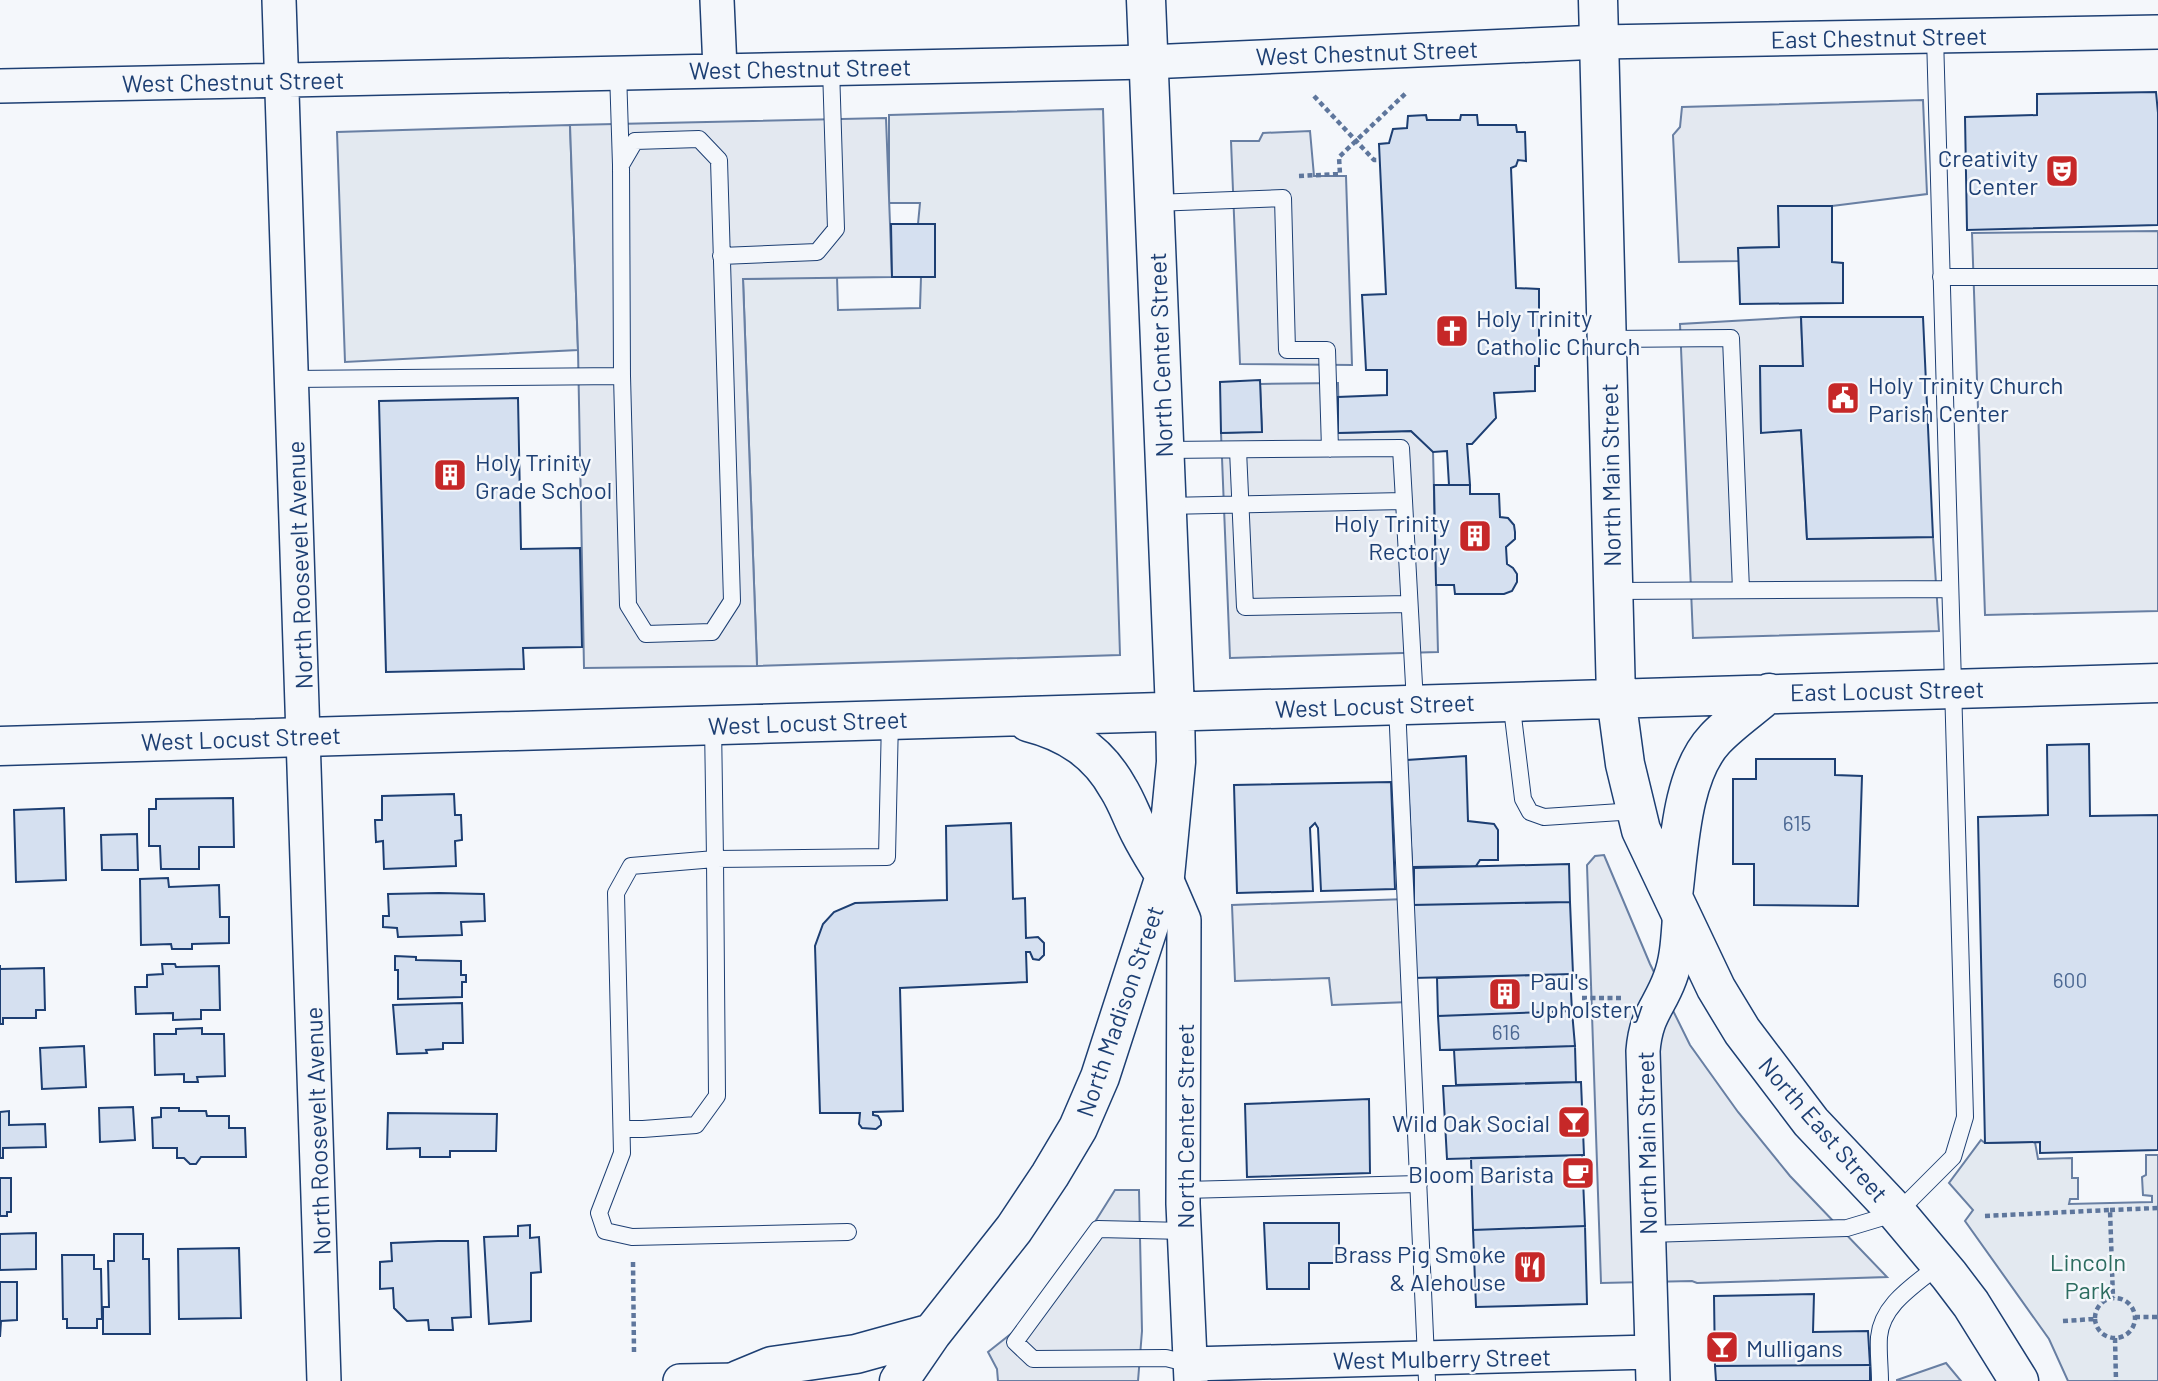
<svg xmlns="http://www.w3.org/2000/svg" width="2158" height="1381" font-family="Barlow,sans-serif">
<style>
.green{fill:#e3e9f0;stroke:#687fa3;stroke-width:2}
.parking{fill:#e3e8f0;stroke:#687fa3;stroke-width:2}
.building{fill:#d5e0f0;stroke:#1d3f73;stroke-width:2}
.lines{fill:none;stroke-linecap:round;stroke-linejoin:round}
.service-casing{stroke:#1d3f73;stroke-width:18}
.minor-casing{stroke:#1d3f73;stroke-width:36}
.primary-casing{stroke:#1d3f73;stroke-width:41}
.path{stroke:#5e769c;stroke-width:4.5;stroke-dasharray:5 3.5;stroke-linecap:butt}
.service{stroke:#f4f7fb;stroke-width:16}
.minor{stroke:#f4f7fb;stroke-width:33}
.primary{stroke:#f4f7fb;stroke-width:38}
.labels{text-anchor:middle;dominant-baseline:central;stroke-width:5;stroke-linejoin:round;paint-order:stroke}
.number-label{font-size:21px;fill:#4b6792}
.street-label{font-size:24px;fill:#1d3f73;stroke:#f4f7fb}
.poi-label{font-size:24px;fill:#1d3f73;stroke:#f4f7fb;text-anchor:end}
.park-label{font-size:24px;fill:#2c6c60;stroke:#f4f7fb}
</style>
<rect width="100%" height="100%" fill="#f4f7fb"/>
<path class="green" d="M1103 109 1120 655 757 666 743 279 837 277 838 310 920 308 921 277 935 276V224H918L920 203H889V115Z
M570 125 578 350 345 362 337 132Z
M1981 1140 1985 1143 2035 1142 2038 1159 2072 1158V1178H2078V1199H2070L2069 1204 2152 1202V1196L2143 1195 2142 1177 2146 1175V1155H2158V1381H2068L2049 1339 1965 1221 1973 1210 1949 1183Z"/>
<path class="parking" d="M1923 100 1927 194 1832 206H1779V247L1739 248V261L1679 262 1673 135 1680 127 1682 107Z
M886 118 892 277 743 279 757 666 584 668 578 350 570 125Z
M1310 131 1314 176H1346L1352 365 1240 364 1231 141H1259L1263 133Z
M2158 231V611L1985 615 1972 233Z
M1801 317 1803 366H1760L1761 432 1801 430 1807 539 1933 537 1939 631 1693 638 1680 324Z
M1338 383 1339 433 1411 431 1433 451 1438 652 1230 658 1221 433 1262 431 1260 384Z
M1604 855 1650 964 1690 1045 1738 1112 1790 1176 1887 1277 1697 1283 1692 1281 1601 1283 1587 865 1595 856Z
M1406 899 1409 1002 1332 1005 1329 978 1235 981 1232 905Z
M1115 1190H1139L1142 1331 1138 1381H998L997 1369 988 1352 1017 1329 1088 1233Z
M1946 1363 1961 1381H1897V1380Z"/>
<path class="building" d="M2156 92 2158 113V225L1967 230 1965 117 2037 115V94Z
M1426 115 1427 120H1460L1461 115H1477L1478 125H1516L1517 132H1525L1526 161 1518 160 1516 166 1511 168 1516 288 1539 289V366H1535V391L1494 393 1496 418 1472 444H1467L1470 485H1449L1447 451 1433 452 1411 431 1338 433V397L1387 395V370H1366L1362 295 1386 294 1379 144 1389 143 1393 129 1407 128 1408 116Z
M1778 206H1832V262L1843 263V303L1740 304 1738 248 1779 247Z
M891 224H935V277H892Z
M1801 317H1923L1933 537 1807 539 1801 430 1761 433 1760 366H1803Z
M1260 380 1262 432 1221 433 1220 382Z
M518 398 521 549 580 548 582 647 523 648 524 669 386 672 379 401Z
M1434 485H1470V494H1499L1500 517 1508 518 1514 525 1515 532V539L1506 547 1507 564 1513 568 1517 574V582L1512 591 1504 594H1455L1454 585H1436Z
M2089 744 2090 816 2158 815V1150L2040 1153V1142L1985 1143 1978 817 2048 815 2047 745Z
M1466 756 1468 821 1494 824 1498 830V860H1480L1476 866 1412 867 1407 760Z
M1756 759H1835V775L1862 776 1858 906 1754 905V864H1733V779H1756Z
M1391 782 1395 889 1321 891 1318 828 1315 823 1310 828 1313 891 1237 893 1234 785Z
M454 794 455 815H461L462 840 455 841 456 866 384 869 383 841 376 842 375 820H382V796Z
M233 798 234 847H199V869H161L160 846H149V809H156V799Z
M64 808 66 880 16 882 14 810Z
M1011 823 1013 899 1025 898 1026 938 1038 937 1044 943V955L1039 960 1033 959 1030 952H1026L1027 982 900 988 903 1111 873 1112V1115L878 1116 881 1121V1125L876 1129 862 1128 859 1124 860 1113H820L815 946 823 924 834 912 855 903 947 900 946 826Z
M137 834 138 870H102L101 835Z
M1569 864 1570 902 1414 905V868Z
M168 878 169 887 219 885 220 917H229V943L192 944V949H172L171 944 141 945 140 879Z
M439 893 484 894 485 921 461 922 462 935 398 937 397 928 383 927V916H389L388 894Z
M1570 902 1573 974 1413 978 1411 905Z
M395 956 416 957V960L461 961V975H466V982H462V997L398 999V970H395Z
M162 964H175L176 967 219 966 220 1010H201V1019L173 1020V1013L136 1014 135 987H147V975L163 974Z
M0 965V969L44 968 45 1010H36V1018H3V1024H0Z
M1570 974 1572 1011 1438 1016 1437 978Z
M462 1003 463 1043H443V1049L426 1050 427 1053 397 1054 393 1005Z
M1572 1011 1575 1046 1440 1050 1438 1016Z
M202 1028V1034H224L225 1076 197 1077 198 1082H184V1074L155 1075 154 1034H176V1029Z
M84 1046 86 1087 42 1089 40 1048Z
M1575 1046 1576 1082 1456 1085 1454 1050Z
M1581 1082 1584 1155 1447 1159 1443 1086Z
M1369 1099 1370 1173 1247 1177 1245 1104Z
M133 1107 135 1140 100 1142 99 1108Z
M161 1108H179V1111H206L207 1116H229V1128H245L246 1157H201L196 1164H190L184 1158H177V1148H153L152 1118 161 1117Z
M9 1111V1125L45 1124 46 1147 3 1148V1158H0V1112Z
M388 1113 497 1114 496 1151H450V1157H420V1148L387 1149Z
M1582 1155 1585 1226 1473 1230 1471 1158Z
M0 1178H11V1212H7V1216H0Z
M1264 1223H1339V1263H1309V1289H1267Z
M530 1225V1238L539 1237 541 1272 531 1273V1321L489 1324 484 1237 518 1236V1226Z
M1585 1226 1587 1304 1476 1307 1473 1230Z
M36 1233V1269L0 1270V1234Z
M114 1234H143V1259H149L150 1334H103V1307H109L108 1261H114Z
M438 1241H468L471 1317 452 1318 453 1330H429L428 1320 407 1321 394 1308 393 1288 380 1289V1262L392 1261 391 1243Z
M239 1248 241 1318 179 1319 178 1249Z
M62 1255H94V1269H101L102 1319H97V1328H67V1319H63Z
M0 1282H17V1320L1 1321 0 1337Z
M1814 1294 1813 1332 1868 1331 1870 1365 1715 1366 1714 1296Z
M1870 1365V1381H1716L1715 1366Z"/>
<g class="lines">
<defs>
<path id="service" d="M618 72 621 165
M1154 203 1283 198 1287 350H1327L1330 449
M721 256 817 252 836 229 831 68
M1941 277H2158
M1607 339 1731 338 1741 590
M292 379 622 376 628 605 646 634 712 632 732 601 719 160 699 139 635 141 621 165 622 376
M1164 450 1401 448 1404 501
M1238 450 1245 607 1409 604
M1166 506 1404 501 1415 703
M1613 591 1950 589
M1511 700 1523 799 1530 812 1544 817 1636 811
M1397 705 1427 1381
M713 724 715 859 887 857 890 719
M622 1129H643L696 1125 717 1096 715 859 631 866 616 893 622 1153 599 1213 605 1231 632 1237 848 1232
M1184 1190 1419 1184
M1185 1231 1098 1229 1015 1342 1033 1359 1166 1358 1190 1364
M1648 1234 1847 1228 1897 1213 1953 1157 1965 1117 1935 36
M1880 1381C1880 1367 1878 1352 1879 1337 1882 1303 1917 1284 1940 1264"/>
<path id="minor" d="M279 0 324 1381
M717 0 720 69
M0 86 1148 62 1600 42 2158 32
M1165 876 1184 920 1183 1204 1191 1381
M1190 1364 1651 1352
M680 1381 738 1380
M1653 1381 1643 1051C1646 1014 1659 1008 1670 978 1678 957 1678 933 1680 911"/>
<path id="primary" d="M1598 0 1616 697 1625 764 1641 830 1716 988 1742 1031 1811 1122 1897 1213 1949 1275 1971 1304 2019 1381
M1028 722C1068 732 1098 752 1118 788 1127 802 1132 818 1140 833 1147 847 1156 861 1165 876
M0 746 2158 683
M1673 896C1679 849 1681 775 1715 739 1731 722 1752 708 1769 693
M738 1380 772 1366 856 1354 932 1333
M899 1381 932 1333 1014 1229 1050 1175 1078 1128 1100 1077 1165 876 1176 762 1175 711 1146 0"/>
</defs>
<use href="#service" class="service-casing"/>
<use href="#minor" class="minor-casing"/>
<use href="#primary" class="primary-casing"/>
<path class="path" d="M1314 96 1374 160H1379
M1299 176 1340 174 1339 157 1407 92
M1582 998H1623
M2110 1210 2158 1208
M1985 1216 2110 1210 2113 1298
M633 1262 634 1352
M2095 1318a20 20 0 1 1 40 0a20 20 0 1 1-40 0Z
M2135 1317H2158
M2063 1321 2094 1319
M2115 1338 2116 1381"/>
<use href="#service" class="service"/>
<use href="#minor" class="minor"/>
<use href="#primary" class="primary"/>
</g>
<defs>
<symbol id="theatre-square" viewBox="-11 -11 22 22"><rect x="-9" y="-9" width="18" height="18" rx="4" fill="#c62828" stroke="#f4f7fb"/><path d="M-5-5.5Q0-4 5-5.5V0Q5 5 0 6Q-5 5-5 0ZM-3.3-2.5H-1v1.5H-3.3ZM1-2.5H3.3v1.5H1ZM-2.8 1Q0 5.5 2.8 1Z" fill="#fff"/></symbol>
<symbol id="church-square" viewBox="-11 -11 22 22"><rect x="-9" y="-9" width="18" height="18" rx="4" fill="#c62828" stroke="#f4f7fb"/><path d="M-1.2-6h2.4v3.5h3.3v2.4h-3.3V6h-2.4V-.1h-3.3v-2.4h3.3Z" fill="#fff"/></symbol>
<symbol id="civic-square" viewBox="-11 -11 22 22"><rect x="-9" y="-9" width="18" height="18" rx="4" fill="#c62828" stroke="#f4f7fb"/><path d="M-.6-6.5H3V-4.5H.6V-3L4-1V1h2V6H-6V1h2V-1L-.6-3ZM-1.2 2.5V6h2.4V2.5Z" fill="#fff"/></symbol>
<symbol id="building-square" viewBox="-11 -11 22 22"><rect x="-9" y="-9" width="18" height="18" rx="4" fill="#c62828" stroke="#f4f7fb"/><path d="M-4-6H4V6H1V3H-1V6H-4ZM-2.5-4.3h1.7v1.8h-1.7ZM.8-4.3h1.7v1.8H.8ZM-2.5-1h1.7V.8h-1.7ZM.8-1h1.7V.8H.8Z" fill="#fff"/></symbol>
<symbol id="bar-square" viewBox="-11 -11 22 22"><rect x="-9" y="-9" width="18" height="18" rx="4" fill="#c62828" stroke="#f4f7fb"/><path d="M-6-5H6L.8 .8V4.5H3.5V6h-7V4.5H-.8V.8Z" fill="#fff"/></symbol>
<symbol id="cafe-square" viewBox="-11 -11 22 22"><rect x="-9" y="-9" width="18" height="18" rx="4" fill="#c62828" stroke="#f4f7fb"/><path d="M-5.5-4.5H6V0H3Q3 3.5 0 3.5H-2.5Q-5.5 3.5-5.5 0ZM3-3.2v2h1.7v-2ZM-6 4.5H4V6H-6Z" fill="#fff"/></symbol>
<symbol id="restaurant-square" viewBox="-11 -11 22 22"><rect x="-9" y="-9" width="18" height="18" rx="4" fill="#c62828" stroke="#f4f7fb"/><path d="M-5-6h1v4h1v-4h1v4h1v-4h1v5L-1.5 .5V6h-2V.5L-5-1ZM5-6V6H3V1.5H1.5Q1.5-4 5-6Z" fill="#fff"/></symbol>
</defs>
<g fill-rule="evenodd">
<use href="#theatre-square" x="2043" y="152" width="38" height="38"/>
<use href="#church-square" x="1433" y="312" width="38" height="38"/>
<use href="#civic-square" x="1824" y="379" width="38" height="38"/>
<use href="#building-square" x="431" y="456" width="38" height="38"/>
<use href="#building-square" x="1456" y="517" width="38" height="38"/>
<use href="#building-square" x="1486" y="975" width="38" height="38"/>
<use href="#bar-square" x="1555" y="1103" width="38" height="38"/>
<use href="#cafe-square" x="1559" y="1154" width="38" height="38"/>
<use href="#restaurant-square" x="1511" y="1248" width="38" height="38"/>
<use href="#bar-square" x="1703" y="1328" width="38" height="38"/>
</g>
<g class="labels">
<g class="number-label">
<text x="1797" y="822">615</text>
<text x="2070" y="979">600</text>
<text x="1506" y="1031">616</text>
</g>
<g class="street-label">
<text transform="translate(1879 37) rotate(-1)">East Chestnut Street</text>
<text transform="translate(1367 52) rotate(-2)">West Chestnut Street</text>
<text transform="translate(800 68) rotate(-1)">West Chestnut Street</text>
<text transform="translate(233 81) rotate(-1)">West Chestnut Street</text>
<text transform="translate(1160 355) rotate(-92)">North Center Street</text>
<text transform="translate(1610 475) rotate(-91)">North Main Street</text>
<text transform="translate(299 565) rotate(-92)">North Roosevelt Avenue</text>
<text transform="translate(1887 690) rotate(-1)">East Locust Street</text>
<text transform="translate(1375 705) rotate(-2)">West Locust Street</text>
<text transform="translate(808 722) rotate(-2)">West Locust Street</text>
<text transform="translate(241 738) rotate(-2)">West Locust Street</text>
<text transform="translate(1119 1011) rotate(-71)">North Madison Street</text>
<text transform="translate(1184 1126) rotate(-90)">North Center Street</text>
<text transform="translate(1824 1129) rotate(49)">North East Street</text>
<text transform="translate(317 1131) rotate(-92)">North Roosevelt Avenue</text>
<text transform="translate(1646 1143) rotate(-91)">North Main Street</text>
<text transform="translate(1442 1358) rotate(-1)">West Mulberry Street</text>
</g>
<g class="poi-label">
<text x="2038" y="157">Creativity<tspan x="2038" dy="28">Center</tspan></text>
<text x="1476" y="317" text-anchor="start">Holy Trinity<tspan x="1476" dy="28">Catholic Church</tspan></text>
<text x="1868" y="384" text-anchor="start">Holy Trinity Church<tspan x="1868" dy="28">Parish Center</tspan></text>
<text x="475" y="461" text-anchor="start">Holy Trinity<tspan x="475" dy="28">Grade School</tspan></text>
<text x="1450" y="522">Holy Trinity<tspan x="1450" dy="28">Rectory</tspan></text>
<text x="1530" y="980" text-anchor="start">Paul's<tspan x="1530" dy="28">Upholstery</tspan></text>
<text x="1550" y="1122">Wild Oak Social</text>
<text x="1554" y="1173">Bloom Barista</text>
<text x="1506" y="1253">Brass Pig Smoke<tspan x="1506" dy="28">&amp; Alehouse</tspan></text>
<text x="1746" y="1347" text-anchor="start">Mulligans</text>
</g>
<g class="park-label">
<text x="2088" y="1261">Lincoln<tspan x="2088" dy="28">Park</tspan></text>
</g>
</g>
</svg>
